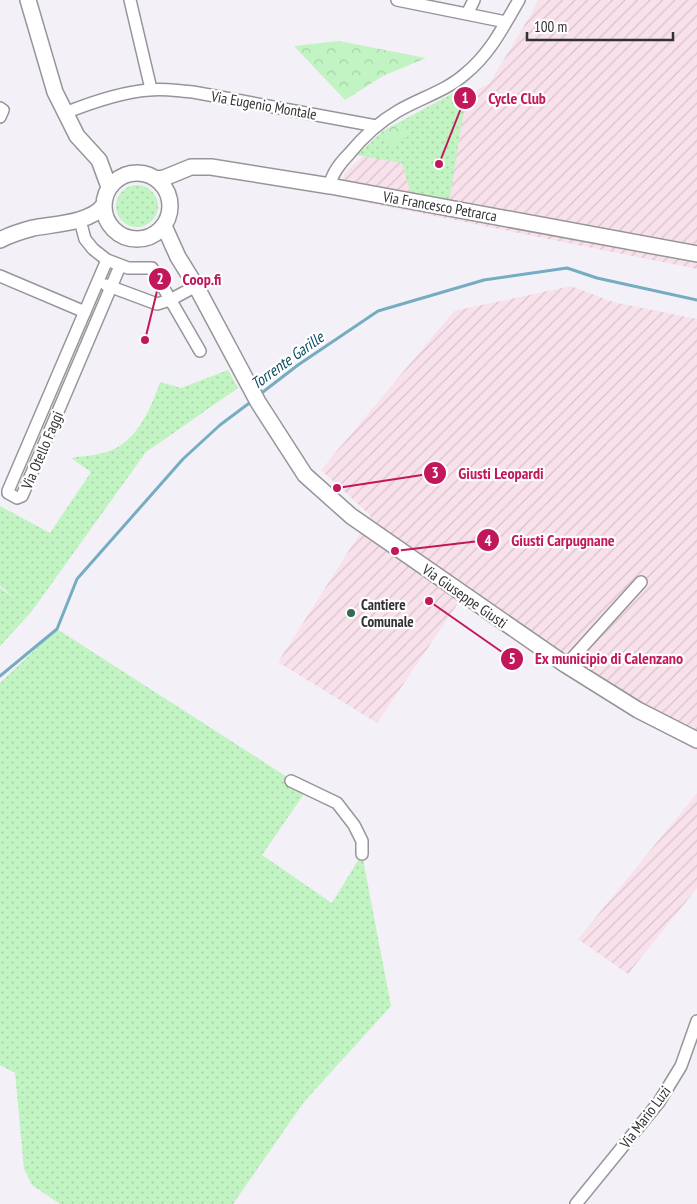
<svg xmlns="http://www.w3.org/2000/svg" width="697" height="1204" font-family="'PT Sans Narrow',sans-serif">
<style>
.industrial{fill:url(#industrial-furrows)}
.grass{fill:url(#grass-dots)}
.park{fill:url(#park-crowns)}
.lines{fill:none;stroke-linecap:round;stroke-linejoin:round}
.stream{stroke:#75acc2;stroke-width:3}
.minor-casing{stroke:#97959a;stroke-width:14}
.tertiary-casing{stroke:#97959a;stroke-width:18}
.minor{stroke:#fff;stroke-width:11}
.tertiary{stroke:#fff;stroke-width:15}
.poi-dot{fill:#336a51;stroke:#fff;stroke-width:2}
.labels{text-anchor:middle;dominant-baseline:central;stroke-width:4.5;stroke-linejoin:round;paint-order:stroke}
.street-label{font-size:15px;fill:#323133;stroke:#fff}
.poi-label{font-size:15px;font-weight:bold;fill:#323133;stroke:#fff;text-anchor:start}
.water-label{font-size:16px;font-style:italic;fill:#094e62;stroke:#fff}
.leader{fill:none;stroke:#c2185b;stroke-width:2}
.callout-dot{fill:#c2185b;stroke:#fff;stroke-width:2}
.mark-label{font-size:15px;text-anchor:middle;font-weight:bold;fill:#fff}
.callout-label{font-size:16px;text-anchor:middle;font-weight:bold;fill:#c2185b;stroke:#fff;stroke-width:4.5;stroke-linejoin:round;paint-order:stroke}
</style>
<defs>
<pattern id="industrial-furrows" width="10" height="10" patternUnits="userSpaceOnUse" patternTransform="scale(1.25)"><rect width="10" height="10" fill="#f9e1ec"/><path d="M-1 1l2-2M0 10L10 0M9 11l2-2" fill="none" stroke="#d6c2cb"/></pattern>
<pattern id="grass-dots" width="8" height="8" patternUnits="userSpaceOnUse" patternTransform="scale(1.25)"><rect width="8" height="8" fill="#c2f3c2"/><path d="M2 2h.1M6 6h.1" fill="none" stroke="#a7d1a7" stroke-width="1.8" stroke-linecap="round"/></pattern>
<pattern id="park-crowns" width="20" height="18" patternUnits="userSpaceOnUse" patternTransform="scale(1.25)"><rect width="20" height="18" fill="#c2f3c2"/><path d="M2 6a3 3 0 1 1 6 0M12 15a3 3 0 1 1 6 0" fill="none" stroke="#a7d1a7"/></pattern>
</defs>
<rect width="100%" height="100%" fill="#f3f1f7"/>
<path class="industrial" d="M538 0H697V269L340 197 344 174 388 132 489 84 530 16Z
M571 286 613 302 697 319V751L628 713 562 672 463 596 377 723 278 662 371 516 321 470 454 311Z
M697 793V888L628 974 578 939Z"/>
<path class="grass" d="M468 85 449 203 412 197 402 163 357 155 383 131Z
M116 206a21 21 0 1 1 42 0a21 21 0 1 1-42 0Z
M228 370 238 388 146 452 32 611 0 646V588L16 599 0 586V506L50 533 91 472 71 458C84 456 100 455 112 450 138 439 152 406 160 382L181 388Z
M57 629 301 786 306 791 262 855 332 903 362 854 391 1006 304 1102 233 1204H60L32 1185 24 1169 15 1073 0 1065V683Z"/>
<path class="park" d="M339 41 426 58 383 76 345 100 294 46Z
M402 122 409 136 391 146 383 131Z"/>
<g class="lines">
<path class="stream" d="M259 395 298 365 378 311 484 280 567 268 597 278 697 300
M0 676 57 629 77 579 183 459 220 425 252 401"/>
<defs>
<path id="minor" d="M130 0 151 89
M397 0 506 22
M467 14 474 0
M0 108 3 110 0 117
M65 113C90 103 122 92 149 90 163 88 178 91 193 92L376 126
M330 186C331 175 341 162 349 154 363 137 379 122 398 111 420 98 446 91 465 74 490 54 503 27 519 0
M81 224 85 239 93 249 107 260 128 268H152L200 351
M107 260 8 491V493L17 498 22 496 120 266
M0 276 85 312
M106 285 157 304 170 300 196 286
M566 665 641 582
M291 781 337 803 354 825 362 841V854
M576 1204 659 1102 681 1066 697 1021"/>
<path id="tertiary" d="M28 0 55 92 77 136 99 160 109 187
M104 206a33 33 0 1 1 66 0a33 33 0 1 1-66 0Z
M157 179 164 178 191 167H211L330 186 697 254
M164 226 178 257 196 286 258 402 305 475 351 516 566 665 638 710 697 740
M0 240C11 234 22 231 33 228 54 224 90 223 103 206"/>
</defs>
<use href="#minor" class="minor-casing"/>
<use href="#tertiary" class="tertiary-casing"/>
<use href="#minor" class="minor"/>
<use href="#tertiary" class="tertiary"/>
</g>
<circle class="poi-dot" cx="351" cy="613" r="5"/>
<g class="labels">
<g class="street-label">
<text transform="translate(264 105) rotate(10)">Via Eugenio Montale</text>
<text transform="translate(440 206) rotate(10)">Via Francesco Petrarca</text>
<text transform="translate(42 450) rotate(-67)">Via Otello Faggi</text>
<text transform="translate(465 596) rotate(35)">Via Giuseppe Giusti</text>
<text transform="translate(645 1117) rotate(-53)">Via Mario Luzi</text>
</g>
<g class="poi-label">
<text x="361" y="604">Cantiere<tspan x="361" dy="17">Comunale</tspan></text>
</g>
<g class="water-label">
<text transform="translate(287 360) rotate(-36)">Torrente Garille</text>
</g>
</g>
<path class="leader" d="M439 164L465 98M145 340L160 279M337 488L435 473M395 551L488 540M429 601L512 659"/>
<g class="callout-dot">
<circle cx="439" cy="164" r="5"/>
<circle cx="145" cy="340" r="5"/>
<circle cx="337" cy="488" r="5"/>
<circle cx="395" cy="551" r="5"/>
<circle cx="429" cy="601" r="5"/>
<circle cx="465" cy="98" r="12"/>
<circle cx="160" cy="279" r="12"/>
<circle cx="435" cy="473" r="12"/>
<circle cx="488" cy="540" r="12"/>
<circle cx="512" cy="659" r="12"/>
</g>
<g class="mark-label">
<text x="465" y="103">1</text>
<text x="160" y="284">2</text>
<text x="435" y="478">3</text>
<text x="488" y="546">4</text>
<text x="512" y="664">5</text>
</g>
<g class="callout-label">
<text x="517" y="104">Cycle Club</text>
<text x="202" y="285">Coop.fi</text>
<text x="501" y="479">Giusti Leopardi</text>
<text x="563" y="546">Giusti Carpugnane</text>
<text x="609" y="664">Ex municipio di Calenzano</text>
</g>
<path d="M527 32v8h146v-8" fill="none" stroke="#323133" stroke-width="2.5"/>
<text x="534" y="32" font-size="15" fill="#323133" stroke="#ffffff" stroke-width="4" paint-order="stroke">100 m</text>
</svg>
